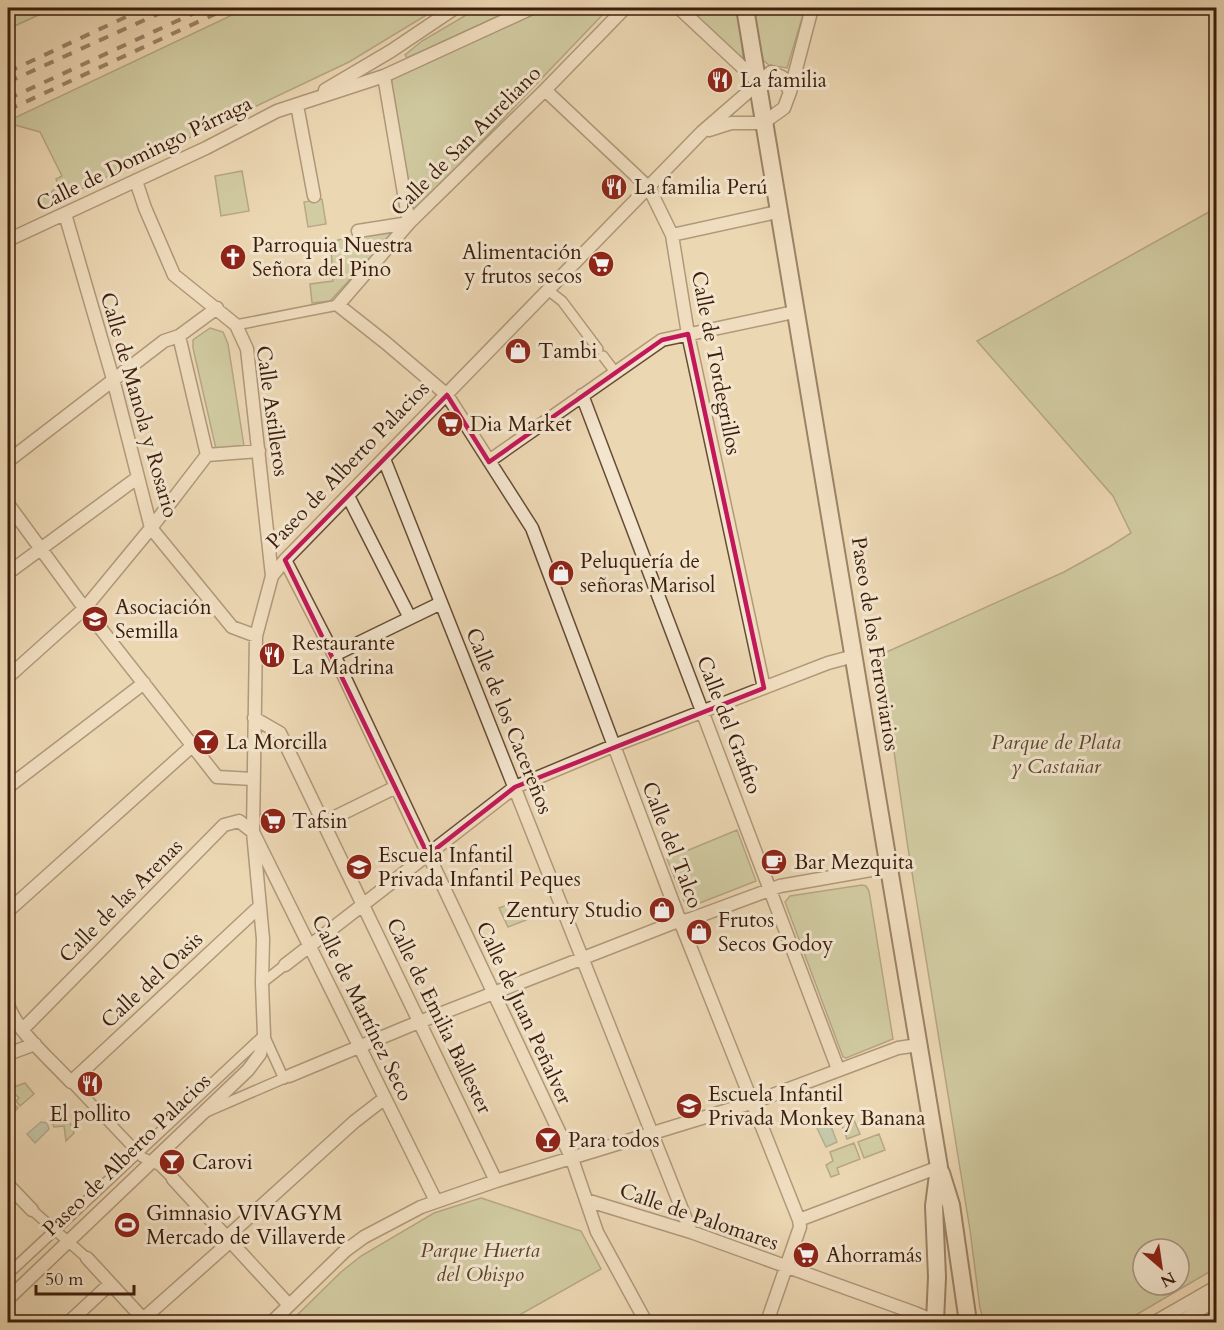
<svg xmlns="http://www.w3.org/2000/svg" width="1224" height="1330" font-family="Cardo,serif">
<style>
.green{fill:#b2bf91;stroke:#766e4e;stroke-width:1.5;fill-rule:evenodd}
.water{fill:#99baa9;stroke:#737b6a;stroke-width:1.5}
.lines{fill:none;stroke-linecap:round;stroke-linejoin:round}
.pedestrian-casing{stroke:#674c35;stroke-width:12}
.minor-casing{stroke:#674c35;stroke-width:15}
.secondary-casing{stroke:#3b1d0b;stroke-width:20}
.pedestrian{stroke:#f3e5ce;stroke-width:9}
.minor{stroke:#f3e5ce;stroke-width:12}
.secondary{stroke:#f3e5ce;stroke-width:16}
.rail{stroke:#3b1d0b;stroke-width:4;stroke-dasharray:10 10;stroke-linecap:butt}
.marked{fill:none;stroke:#c2185b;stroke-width:4.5;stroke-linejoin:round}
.labels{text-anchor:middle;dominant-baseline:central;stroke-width:6;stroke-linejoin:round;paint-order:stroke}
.poi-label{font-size:21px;fill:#3b1d0b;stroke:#f3e5ce;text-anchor:start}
.street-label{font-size:21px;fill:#3b1d0b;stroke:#f3e5ce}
.park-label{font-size:21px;font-style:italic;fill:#59462c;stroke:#f3e5ce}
</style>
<rect width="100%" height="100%" fill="#ecd7b3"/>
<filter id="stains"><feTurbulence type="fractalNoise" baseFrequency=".00333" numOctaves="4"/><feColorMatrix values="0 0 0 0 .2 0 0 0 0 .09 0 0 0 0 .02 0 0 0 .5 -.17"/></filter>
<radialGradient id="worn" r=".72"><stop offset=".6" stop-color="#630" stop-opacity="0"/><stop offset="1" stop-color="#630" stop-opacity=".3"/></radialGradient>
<path class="green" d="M8 8H54L8 29Z
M247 8H438L349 62 42 208 39 200 52 192 58 184 56 179 62 176 40 132 15 125 12 119Z
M478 8H516L407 58 405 55 422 41Z
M546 8H609L414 212 412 211 391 88 392 80 397 76Z
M683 8H734L739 18 744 66Z
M752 8H805L787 68 769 65 763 60Z
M242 171 249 211 221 216 215 176Z
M322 199 326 224 308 227 304 202Z
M1216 208V1268L1124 1322H984L980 1308 970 1230 908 848 880 655 1064 572 1109 547 1131 533 1113 496 977 341ZM1143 1249H1179V1285H1143Z
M393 230 394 232 330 301 312 303 310 284 333 281 331 247 338 240Z
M210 328 223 332 228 344 244 446 216 449 193 348V340Z
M737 830 756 881 687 908 667 859Z
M862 885 866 886 869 891 893 1039 846 1058 843 1057 785 902 790 896Z
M518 901 526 920 508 927 499 908Z
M25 1083 34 1094 20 1106 16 1101 19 1098 12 1091 9 1095 13 1099 11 1101 18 1108 15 1111 13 1109H8V1086L12 1084 14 1087Z
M62 1103 74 1133 66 1141 64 1126 54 1127 51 1118H55L54 1110Z
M854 1120 860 1134 847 1139 842 1125Z
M879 1134 885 1150 864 1158 858 1142Z
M854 1143 860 1159 837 1168 839 1174 831 1177 826 1165 833 1161 830 1152Z
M481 1198 581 1231 601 1269 507 1322H290L341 1272 361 1256 434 1213Z"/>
<path class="water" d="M829 1121 837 1142 826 1147 816 1126Z
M41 1122 47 1123 49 1129 35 1143 27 1134Z"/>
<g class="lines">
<defs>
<path id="pedestrian" d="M549 291 562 301 598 349
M236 325 338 305
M603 356 615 372
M262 983 285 965
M71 1082 142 1157 160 1166 173 1179
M206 1112 287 1077
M32 1210 87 1258
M8 1274 264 1035 284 1079"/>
<path id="minor" d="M625 8 545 90 409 223 338 305 386 343 447 395 532 528 680 921 799 1220 800 1227 767 1322
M679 8 756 80
M325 90 391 51 455 8
M545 90 649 188 672 235 688 334 764 688
M297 105 314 196
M709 130 731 123H763L784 108 790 92 812 8
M136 181 145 208 174 275 236 325 247 349 272 576
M65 214 113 379 151 528 232 627 256 636
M358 231 409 223 384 76
M672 235 777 212
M8 240 206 148 277 111 384 76 532 8
M179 336 207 455
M582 395 838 1069
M384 459 691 1232
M8 461 164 341 179 336 217 308
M489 461 662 340 794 312
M348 496 410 618
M8 504 79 601 217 777 253 779
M285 560 334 655 572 1159 597 1232 646 1322
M8 573 137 478
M334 655 441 603
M8 677 85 608 151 528 207 455 259 451
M254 718 280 733 496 1181
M8 787 144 683
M323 823 396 787
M8 911 192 746
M285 965 515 787 613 746 828 663 854 656
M8 1005C19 1034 50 1059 71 1082L259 907
M22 1030 224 825 239 821 253 832 436 1201
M8 1054 35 1044
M289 1076 409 1026 673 923 691 919 780 886 888 867
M173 1179 289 1305
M8 1185 32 1210
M586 1200 691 1232 915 1313 937 1322
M799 1220 939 1167
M87 1258 146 1322
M8 1299 248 1070 260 1054 264 1035 262 983 263 939 253 832 256 636 272 576 285 560 702 132 771 72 782 77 790 92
M143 1319 224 1247 227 1237 354 1122 385 1098
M69 1322 110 1284
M272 1322 345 1251 364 1237 421 1207 496 1181 751 1103 898 1048 918 1045
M1155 1322 1216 1287
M1180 1322 1216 1300"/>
<path id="secondary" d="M745 8 939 1167 934 1206 937 1277 935 1322
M941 1173 951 1205 968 1322"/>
</defs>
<use href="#pedestrian" class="pedestrian-casing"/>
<use href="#minor" class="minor-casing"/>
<use href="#secondary" class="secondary-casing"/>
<use href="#pedestrian" class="pedestrian"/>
<use href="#minor" class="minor"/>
<use href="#secondary" class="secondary"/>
<path class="rail" d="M8 72 145 8
M8 82 171 8
M8 99 205 8
M8 110 228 8"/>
</g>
<path d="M0 0H1224V1330H0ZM688 334 764 688 515 787 428 855 285 560 447 395 489 462 662 340Z" fill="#ecd7b3" fill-opacity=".55" fill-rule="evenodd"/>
<path class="marked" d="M688 334 764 688 515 787 428 855 285 560 447 395 489 462 662 340Z"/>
<defs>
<symbol id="restaurant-disc" viewBox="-11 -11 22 22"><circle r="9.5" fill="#8f2418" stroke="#f3e5ce"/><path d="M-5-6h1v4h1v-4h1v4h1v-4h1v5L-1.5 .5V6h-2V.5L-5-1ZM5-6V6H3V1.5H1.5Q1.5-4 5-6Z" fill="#fff"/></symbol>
<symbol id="church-disc" viewBox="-11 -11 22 22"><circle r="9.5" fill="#8f2418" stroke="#f3e5ce"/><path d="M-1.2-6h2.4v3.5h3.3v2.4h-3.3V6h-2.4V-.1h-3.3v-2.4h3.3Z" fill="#fff"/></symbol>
<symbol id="supermarket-disc" viewBox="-11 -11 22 22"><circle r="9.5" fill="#8f2418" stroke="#f3e5ce"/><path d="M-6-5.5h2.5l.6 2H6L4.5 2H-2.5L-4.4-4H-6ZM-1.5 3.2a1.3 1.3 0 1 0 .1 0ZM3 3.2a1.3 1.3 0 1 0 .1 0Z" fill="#fff"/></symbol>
<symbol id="shop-disc" viewBox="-11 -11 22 22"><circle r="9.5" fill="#8f2418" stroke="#f3e5ce"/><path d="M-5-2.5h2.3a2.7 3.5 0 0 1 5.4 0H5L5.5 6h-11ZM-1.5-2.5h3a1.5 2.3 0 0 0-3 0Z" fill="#fff"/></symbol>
<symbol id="school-disc" viewBox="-11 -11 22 22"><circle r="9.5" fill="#8f2418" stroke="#f3e5ce"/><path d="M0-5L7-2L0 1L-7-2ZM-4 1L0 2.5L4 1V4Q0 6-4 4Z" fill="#fff"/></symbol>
<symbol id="bar-disc" viewBox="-11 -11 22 22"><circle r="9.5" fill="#8f2418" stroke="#f3e5ce"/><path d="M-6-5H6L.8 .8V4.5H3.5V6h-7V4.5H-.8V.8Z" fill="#fff"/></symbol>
<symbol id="cafe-disc" viewBox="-11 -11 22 22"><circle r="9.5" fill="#8f2418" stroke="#f3e5ce"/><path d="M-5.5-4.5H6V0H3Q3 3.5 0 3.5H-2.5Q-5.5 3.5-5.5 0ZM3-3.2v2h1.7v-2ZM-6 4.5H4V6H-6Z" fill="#fff"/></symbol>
<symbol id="stadium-disc" viewBox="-11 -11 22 22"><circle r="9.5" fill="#8f2418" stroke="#f3e5ce"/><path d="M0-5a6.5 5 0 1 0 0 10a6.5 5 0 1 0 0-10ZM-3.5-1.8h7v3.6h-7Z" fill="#fff"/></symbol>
</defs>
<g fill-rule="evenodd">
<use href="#restaurant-disc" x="705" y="65" width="30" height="30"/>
<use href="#restaurant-disc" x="599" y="172" width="30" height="30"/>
<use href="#church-disc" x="218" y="242" width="30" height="30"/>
<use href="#supermarket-disc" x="586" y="249" width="30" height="30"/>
<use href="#shop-disc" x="503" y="336" width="30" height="30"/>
<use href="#supermarket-disc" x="435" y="409" width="30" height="30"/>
<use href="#shop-disc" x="546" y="558" width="30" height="30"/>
<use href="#school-disc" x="80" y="604" width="30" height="30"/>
<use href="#restaurant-disc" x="257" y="640" width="30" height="30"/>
<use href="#bar-disc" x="191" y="727" width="30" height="30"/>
<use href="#supermarket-disc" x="258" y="806" width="30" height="30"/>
<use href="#cafe-disc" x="759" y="847" width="30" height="30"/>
<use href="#school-disc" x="344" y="852" width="30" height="30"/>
<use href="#shop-disc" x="647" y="895" width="30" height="30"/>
<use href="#shop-disc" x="684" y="917" width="30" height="30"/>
<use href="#restaurant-disc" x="75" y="1069" width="30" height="30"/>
<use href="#school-disc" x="674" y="1091" width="30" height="30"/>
<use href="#bar-disc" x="533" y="1125" width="30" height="30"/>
<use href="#bar-disc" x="157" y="1147" width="30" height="30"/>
<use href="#stadium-disc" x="112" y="1210" width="30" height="30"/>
<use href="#supermarket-disc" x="791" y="1240" width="30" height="30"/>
</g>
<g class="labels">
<g class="poi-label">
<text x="740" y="80">La familia</text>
<text x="634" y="187">La familia Perú</text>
<text x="252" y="245">Parroquia Nuestra<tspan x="252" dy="24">Señora del Pino</tspan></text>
<text x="582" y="252" text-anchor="end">Alimentación<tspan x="582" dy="24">y frutos secos</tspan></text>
<text x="538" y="351">Tambi</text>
<text x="470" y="424">Dia Market</text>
<text x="580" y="561">Peluquería de<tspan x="580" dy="24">señoras Marisol</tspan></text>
<text x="115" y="607">Asociación<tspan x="115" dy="24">Semilla</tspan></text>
<text x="292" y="643">Restaurante<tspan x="292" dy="24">La Madrina</tspan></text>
<text x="226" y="742">La Morcilla</text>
<text x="292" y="821">Tafsin</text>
<text x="378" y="855">Escuela Infantil<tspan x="378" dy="24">Privada Infantil Peques</tspan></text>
<text x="794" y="862">Bar Mezquita</text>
<text x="642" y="910" text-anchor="end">Zentury Studio</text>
<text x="718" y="920">Frutos<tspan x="718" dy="24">Secos Godoy</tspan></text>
<text x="708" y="1094">Escuela Infantil<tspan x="708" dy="24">Privada Monkey Banana</tspan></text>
<text x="90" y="1114" text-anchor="middle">El pollito</text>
<text x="568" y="1140">Para todos</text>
<text x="192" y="1162">Carovi</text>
<text x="146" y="1213">Gimnasio VIVAGYM<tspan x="146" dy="24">Mercado de Villaverde</tspan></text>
<text x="826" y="1255">Ahorramás</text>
</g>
<g class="street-label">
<text transform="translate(466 141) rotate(-45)">Calle de San Aureliano</text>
<text transform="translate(144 154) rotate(-26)">Calle de Domingo Párraga</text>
<text transform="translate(716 363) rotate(79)">Calle de Tordegrillos</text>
<text transform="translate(139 405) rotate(74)">Calle de Manola y Rosario</text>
<text transform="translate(272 411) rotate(82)">Calle Astilleros</text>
<text transform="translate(348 465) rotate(-46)">Paseo de Alberto Palacios</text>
<text transform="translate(875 644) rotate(81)">Paseo de los Ferroviarios</text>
<text transform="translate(509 721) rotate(68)">Calle de los Cacereños</text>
<text transform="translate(729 725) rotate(69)">Calle del Grafito</text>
<text transform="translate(672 845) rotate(69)">Calle del Talco</text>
<text transform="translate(121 901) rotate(-45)">Calle de las Arenas</text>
<text transform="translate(152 980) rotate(-43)">Calle del Oasis</text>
<text transform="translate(362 1008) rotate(64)">Calle de Martínez Seco</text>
<text transform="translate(524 1013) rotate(65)">Calle de Juan Peñalver</text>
<text transform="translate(439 1016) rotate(64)">Calle de Emilia Ballester</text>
<text transform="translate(127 1155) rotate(-44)">Paseo de Alberto Palacios</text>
<text transform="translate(699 1217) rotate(19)">Calle de Palomares</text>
</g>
<g class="park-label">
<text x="1056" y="742">Parque de Plata<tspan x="1056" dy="24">y Castañar</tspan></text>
<text x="480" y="1250">Parque Huerta<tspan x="480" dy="24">del Obispo</tspan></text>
</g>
</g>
<rect width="1224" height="1330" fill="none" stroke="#ecd7b3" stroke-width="30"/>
<rect x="9" y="9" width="1206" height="1312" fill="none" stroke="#3b1d0b" stroke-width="3"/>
<rect x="15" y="15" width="1194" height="1300" fill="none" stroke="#3b1d0b" stroke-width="1.5"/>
<g transform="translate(1161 1267) rotate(151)"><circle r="28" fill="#f3e5ce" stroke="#a99580" stroke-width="1.5"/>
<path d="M0-4.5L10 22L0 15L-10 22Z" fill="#8f2418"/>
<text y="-9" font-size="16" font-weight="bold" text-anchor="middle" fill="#3b1d0b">N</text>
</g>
<path d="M36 1285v9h98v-9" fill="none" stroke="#3b1d0b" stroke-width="3"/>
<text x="45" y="1285" font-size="18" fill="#3b1d0b" stroke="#f3e5ce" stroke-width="4.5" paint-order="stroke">50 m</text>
<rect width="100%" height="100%" filter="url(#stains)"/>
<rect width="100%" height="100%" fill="url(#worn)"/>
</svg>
